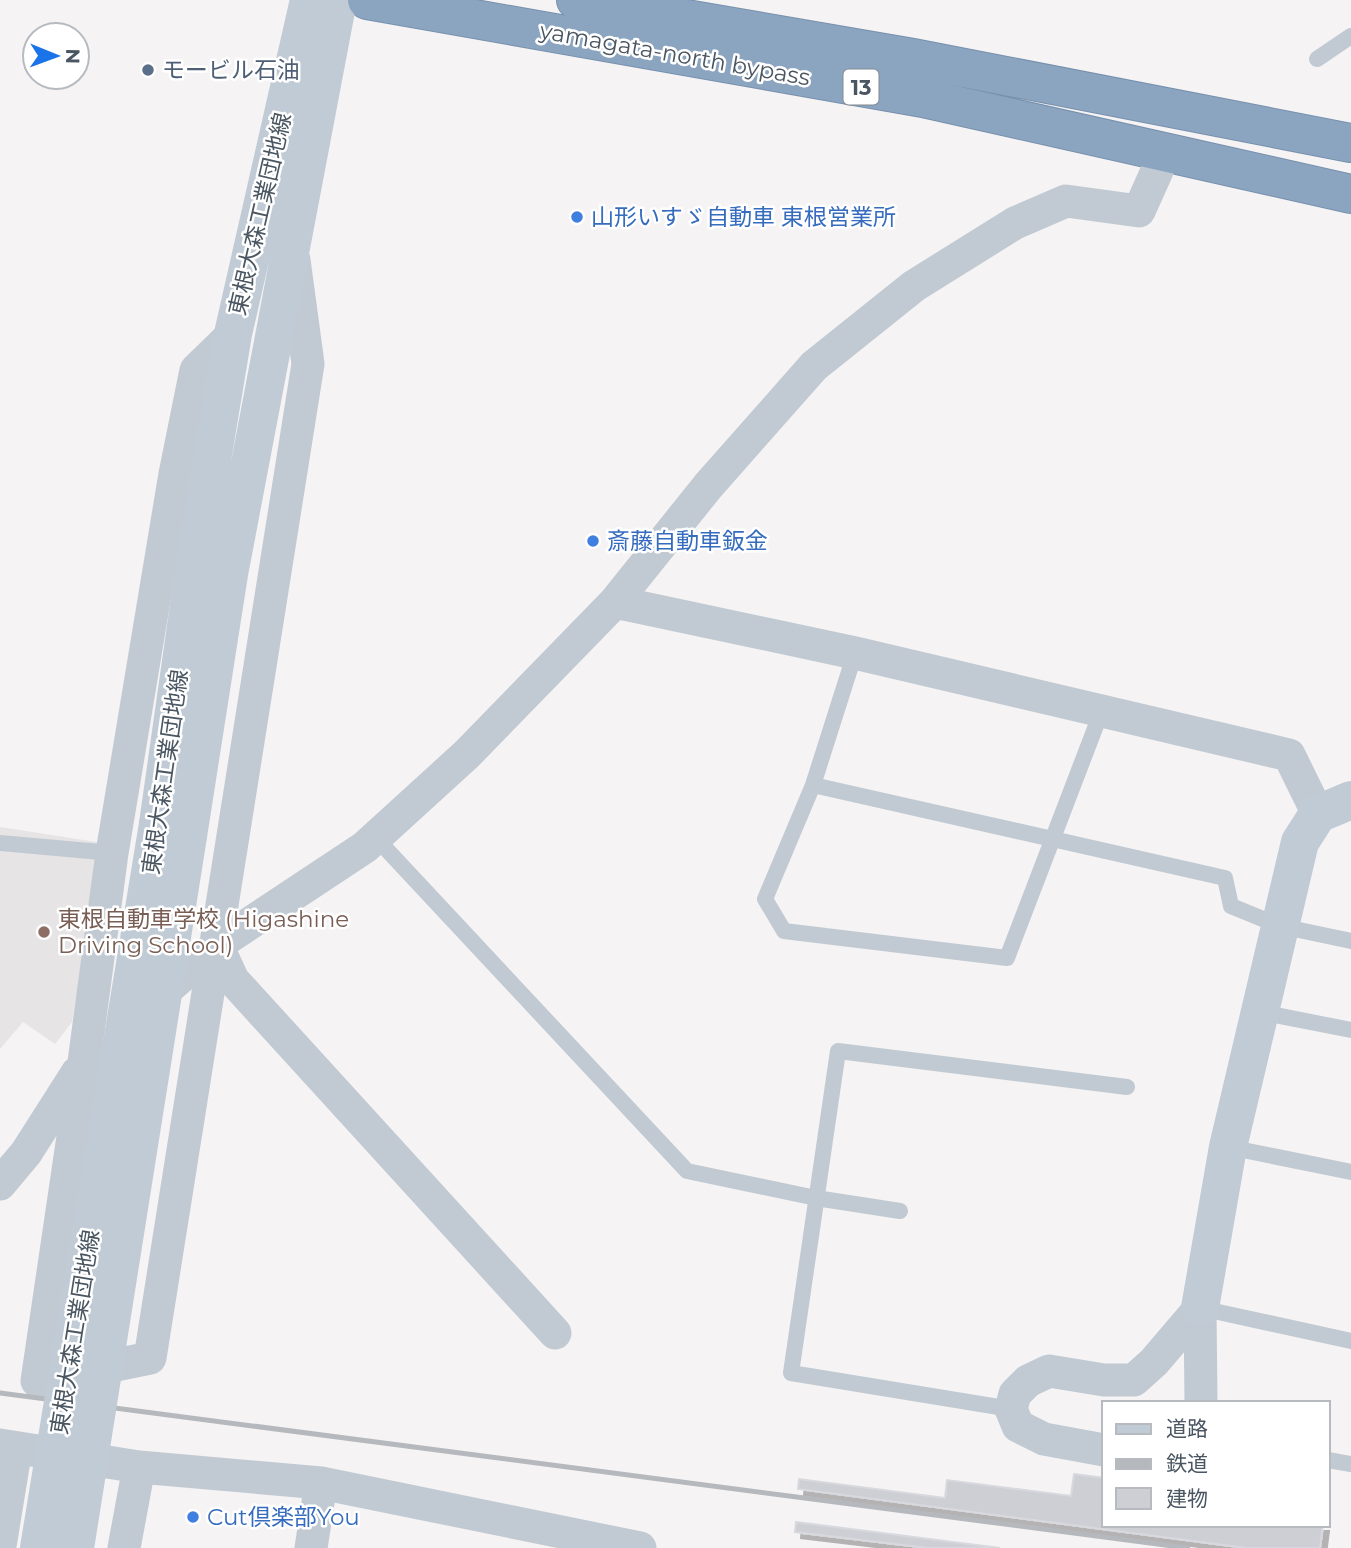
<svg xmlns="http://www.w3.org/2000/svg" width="1351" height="1548" font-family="Montserrat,'Noto Sans JP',sans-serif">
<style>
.education{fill:#e6e4e5}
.building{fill:#cdcfd5;stroke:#d7d9de;stroke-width:2;filter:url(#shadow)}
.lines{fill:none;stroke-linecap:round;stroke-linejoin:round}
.highway-casing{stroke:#7690ad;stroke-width:40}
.lane{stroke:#c1cad2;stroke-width:16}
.street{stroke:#c1cad2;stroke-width:33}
.secondary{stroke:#c1cbd6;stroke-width:38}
.highway{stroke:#8ba5c1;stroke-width:38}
.rail{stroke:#b5b8bd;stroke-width:5}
.secondary-bridge{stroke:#c1cbd6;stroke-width:38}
.service-dot{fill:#5c6f8a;stroke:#fff;stroke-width:2.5}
.shop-dot{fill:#3f7fe0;stroke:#fff;stroke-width:2.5}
.education-dot{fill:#8d6e63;stroke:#fff;stroke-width:2.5}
.labels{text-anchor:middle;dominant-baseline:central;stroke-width:5;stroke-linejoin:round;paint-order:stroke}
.shield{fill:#fff;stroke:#808990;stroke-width:2}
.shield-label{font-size:21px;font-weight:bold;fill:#4a5661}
.street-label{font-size:23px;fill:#4a5661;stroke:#fff}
.service-label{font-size:23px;fill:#4e5e75;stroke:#fff;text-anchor:start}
.shop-label{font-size:23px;fill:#366cbe;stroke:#fff;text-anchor:start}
.education-label{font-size:23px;fill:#785e54;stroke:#fff;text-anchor:start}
</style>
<defs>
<filter id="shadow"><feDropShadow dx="6" dy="6" stdDeviation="0" flood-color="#0004"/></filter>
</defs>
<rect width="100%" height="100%" fill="#f5f3f3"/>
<path class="education" d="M0 827 103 843 72 1022 55 1044 23 1022 0 1049Z"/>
<path class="building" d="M1074 1474 1104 1478V1525H1323L1320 1548H1246L798 1489 799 1479 945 1498 947 1480 1071 1496Z
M796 1522 1000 1548H928L795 1532Z"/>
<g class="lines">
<defs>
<path id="highway" d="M367 0 923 98 1351 194
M576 0 913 58 1351 143"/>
</defs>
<use href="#highway" class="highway-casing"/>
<path class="lane" d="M1317 59 1351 36
M855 653 813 785 765 899 784 931 1007 958 1102 710
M813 785 1225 878 1231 906 1280 926 1351 941
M375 837 687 1171 816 1198 900 1211
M0 843 112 853
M1260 1012 1351 1030
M1228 1147 1351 1172
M1200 1308 1351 1341
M1011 1409 791 1373 838 1051 1127 1087
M1328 1460 1351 1464"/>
<path class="street" d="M233 334 196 370 175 474 112 853 84 1062 37 1381 150 1358 308 364 294 260
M615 602 855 653 1289 755 1318 814
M217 945 233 980 555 1333
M151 1003 217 945 365 847 467 754 615 602 708 486 814 366 914 286 1015 223 1066 201 1139 211 1165 153
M0 1184 26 1153 77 1073
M1200 1308 1201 1403
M0 1445 139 1467 321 1483 640 1548
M1104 1450 1044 1439 1018 1426 1011 1409 1015 1394 1028 1381 1049 1371 1104 1380H1134L1154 1362 1200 1308
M0 1546 16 1448
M124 1548 139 1467
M311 1548 321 1483"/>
<path class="secondary" d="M158 824 196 556 233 334 309 0
M188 836 229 574 338 0
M1200 1308 1228 1147 1300 842 1318 814 1351 800"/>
<use href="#highway" class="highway"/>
<path class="rail" d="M0 1393 1188 1548"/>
<path class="secondary-bridge" d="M39 1548 158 824
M75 1548 188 836"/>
</g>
<circle class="service-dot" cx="148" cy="70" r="7"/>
<g class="shop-dot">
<circle cx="577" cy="217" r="7"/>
<circle cx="593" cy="541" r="7"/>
<circle cx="193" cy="1517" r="7"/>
</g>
<circle class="education-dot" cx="44" cy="932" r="7"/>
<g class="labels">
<rect class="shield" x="843.5" y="69.5" width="35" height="35" rx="5"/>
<g class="shield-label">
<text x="861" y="87">13</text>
</g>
<g class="street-label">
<text transform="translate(675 54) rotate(10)">yamagata-north bypass</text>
<text transform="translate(260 214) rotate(-77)">東根大森工業団地線</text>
<text transform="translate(165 772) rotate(-82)">東根大森工業団地線</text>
<text transform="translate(75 1332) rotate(-81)">東根大森工業団地線</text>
</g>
<g class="service-label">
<text x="162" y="70">モービル石油</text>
</g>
<g class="shop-label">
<text x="591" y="217">山形いすゞ自動車 東根営業所</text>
<text x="607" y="541">斎藤自動車鈑金</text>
<text x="207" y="1517">Cut倶楽部You</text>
</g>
<g class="education-label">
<text x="58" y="919">東根自動車学校 (Higashine<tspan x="58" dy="26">Driving School)</tspan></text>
</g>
</g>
<rect x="1102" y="1401" width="228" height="126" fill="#ffffff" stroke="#b7bbc0" stroke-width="2"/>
<rect x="1116" y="1424" width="35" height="10" fill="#c1cbd6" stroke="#b7bbc0" stroke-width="2"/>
<text x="1166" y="1436" font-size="21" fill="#4a5661">道路</text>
<rect x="1116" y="1459" width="35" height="10" fill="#b5b8bd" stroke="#b7bbc0" stroke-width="2"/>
<text x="1166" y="1471" font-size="21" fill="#4a5661">鉄道</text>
<rect x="1116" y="1488" width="35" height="21" fill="#cdcfd5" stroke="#b7bbc0" stroke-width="2"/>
<text x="1166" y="1506" font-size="21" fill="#4a5661">建物</text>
<g transform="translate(56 56) rotate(91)"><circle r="33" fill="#ffffff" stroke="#b7bbc0" stroke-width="2"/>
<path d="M0-5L12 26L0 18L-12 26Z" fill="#1a73e8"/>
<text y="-10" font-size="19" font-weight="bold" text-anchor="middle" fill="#4a5661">N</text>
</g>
</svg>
